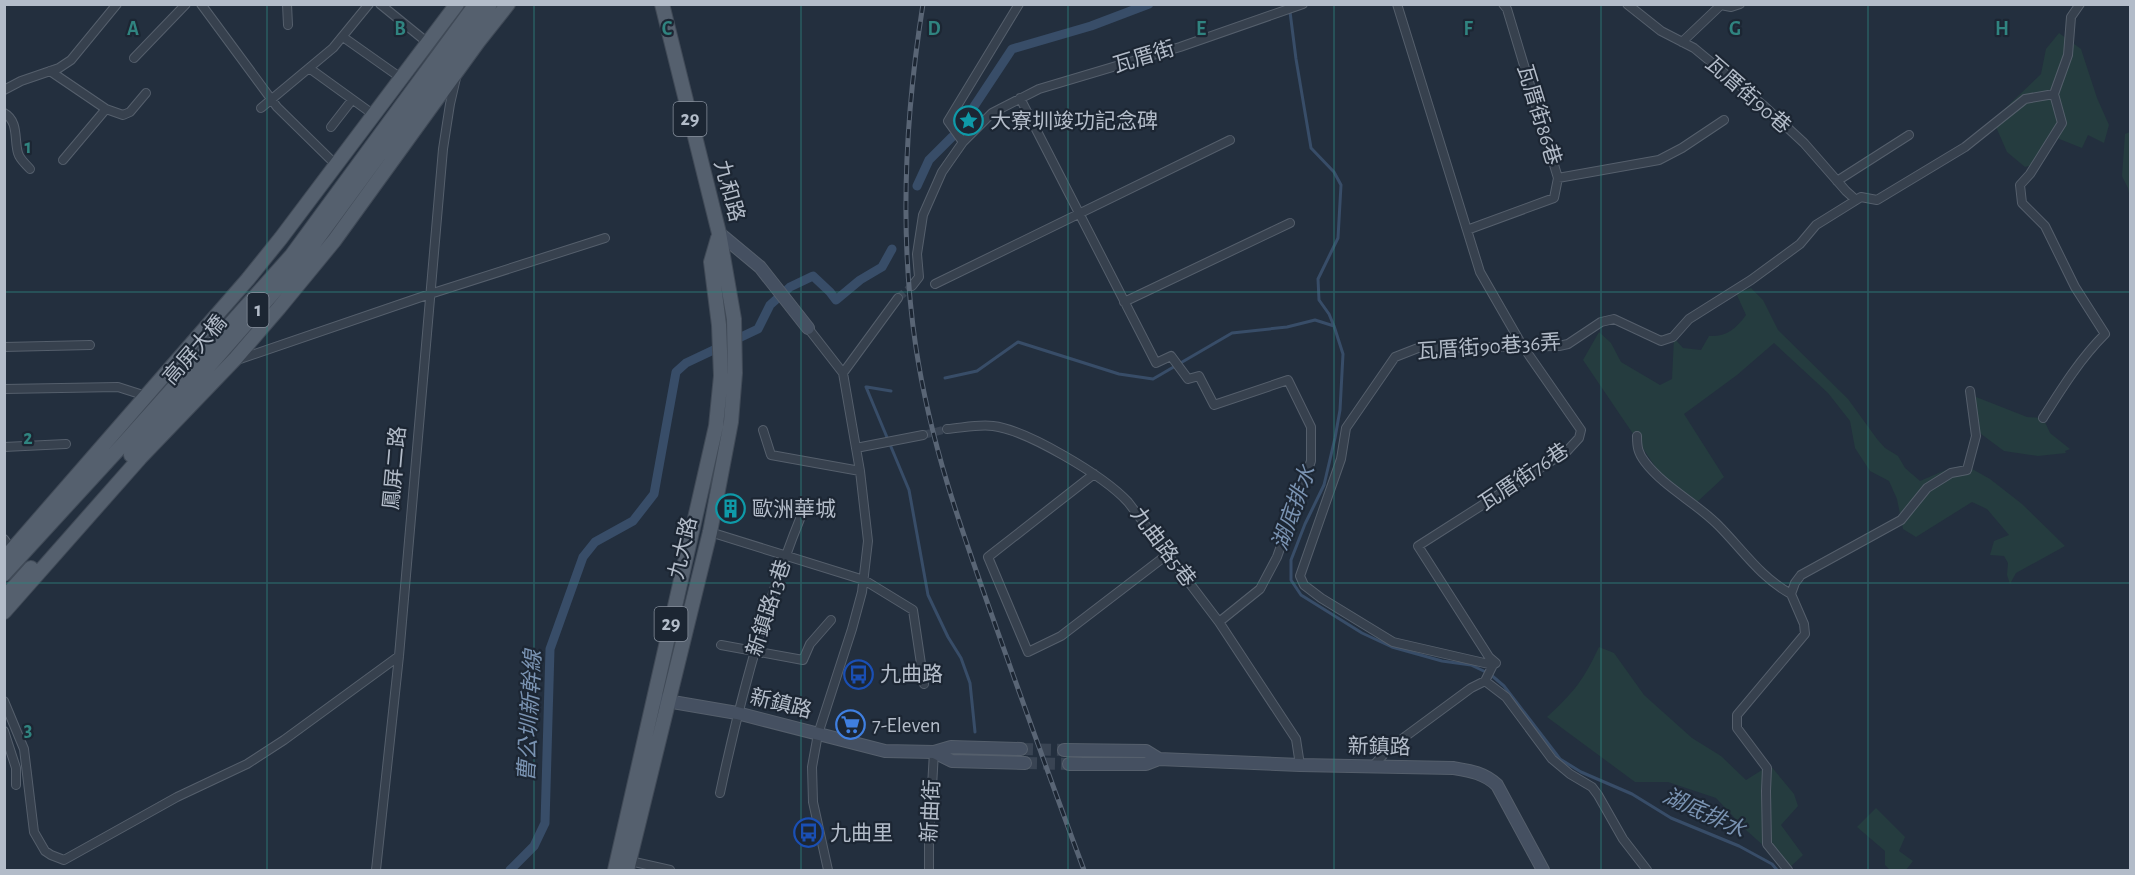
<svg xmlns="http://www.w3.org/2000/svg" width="2135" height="875" font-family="'Alegreya Sans','Noto Sans TC',sans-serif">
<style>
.green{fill:#253c3f}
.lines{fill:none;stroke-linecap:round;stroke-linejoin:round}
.stream{stroke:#384d68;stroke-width:3}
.canal{stroke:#384d68;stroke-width:9}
.street-tunnel{stroke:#394453;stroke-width:8;stroke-dasharray:8 4;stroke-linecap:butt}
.secondary-tunnel{stroke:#394453;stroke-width:12;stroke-dasharray:12 6;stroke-linecap:butt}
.street-casing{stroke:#555f6c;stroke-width:10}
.secondary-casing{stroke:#555f6c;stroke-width:14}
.primary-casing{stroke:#404a57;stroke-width:16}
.street{stroke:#37414e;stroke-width:8}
.secondary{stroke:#455061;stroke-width:12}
.primary{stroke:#55606e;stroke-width:14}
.rail-casing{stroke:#596575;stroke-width:5}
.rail{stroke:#1c2633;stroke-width:3;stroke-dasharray:9;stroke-linecap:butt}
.grid{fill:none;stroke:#308480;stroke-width:1.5;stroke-opacity:0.55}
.labels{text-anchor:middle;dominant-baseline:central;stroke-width:4.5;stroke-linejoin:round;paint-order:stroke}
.shield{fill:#1c2633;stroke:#868f9c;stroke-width:1.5}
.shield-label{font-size:20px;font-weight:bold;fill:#b3bcc9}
.street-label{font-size:21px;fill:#b3bcc9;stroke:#1c2633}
.poi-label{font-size:21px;fill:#b3bcc9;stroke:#1c2633;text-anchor:start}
.water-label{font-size:22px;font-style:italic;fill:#7a93b2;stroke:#1c2633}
.grid-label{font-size:20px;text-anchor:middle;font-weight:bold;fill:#308480;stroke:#1c2633;stroke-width:4.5;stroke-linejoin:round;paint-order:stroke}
</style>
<rect width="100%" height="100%" fill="#232f3e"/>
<path class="green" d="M2059 33 2081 49 2097 98 2109 125 2104 143 2088 135 2082 148 2057 138 2041 163 2025 167 2007 152 1993 120 2041 74 2046 49Z
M2130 132V199L2128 188 2122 176 2125 134Z
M1751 288 1763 300 1778 330 1848 399 1877 439 1885 448 1898 456 1905 468 1920 481 1948 469 1965 465 1990 479 2022 504 2065 546 2016 573 2010 584 2007 575 2008 563 2004 556 1990 555 1994 541 2009 535 1987 509 1972 502 1916 537 1903 529 1897 499 1889 481 1870 471 1855 448 1850 421 1828 393 1774 343 1737 375 1684 414 1724 477 1696 503 1667 484 1583 360 1599 332 1611 343 1621 362 1660 385 1672 379 1674 338 1683 348 1701 350 1709 336C1726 337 1736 329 1746 315L1736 293Z
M1971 395 2027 417 2043 418 2050 433 2070 449 2065 451 2066 453 2038 456 2004 451 1969 425Z
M1599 647 1614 653 1644 695 1692 738 1721 756 1746 780 1770 765 1794 794 1798 806 1781 825 1803 855 1787 870H1782L1765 847 1746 830 1716 798 1668 782H1635L1547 717C1574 692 1583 681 1599 647Z
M1876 808 1905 837 1899 851 1913 861 1906 870H1890L1885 865V851L1857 827Z"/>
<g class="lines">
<path class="stream" d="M1289 4 1296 59 1311 148 1334 172 1341 185 1338 238 1318 279 1319 300 1329 314 1334 326
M945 378 977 371 1018 342 1119 374 1153 379 1232 333 1287 327 1315 320 1334 326 1343 354 1340 410 1335 438 1324 485 1305 524 1291 560V580L1301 595 1362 633 1392 647 1442 661 1471 665 1490 674 1504 686 1560 759 1581 772 1632 794 1671 818 1739 846 1772 864 1777 870
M866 387 909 490 928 595 948 637 961 658 970 683 975 732
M867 387 891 391"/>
<path class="canal" d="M963 123 1012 49 1091 26 1149 4
M917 186 929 160 952 137
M510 870 534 846 545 823 550 649 583 557 595 542 633 521 654 494 676 372 686 363 758 329 770 305 790 287 813 276 830 292 836 300 860 280 882 267 892 249"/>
<path class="street-tunnel" d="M898 298 912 286
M923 435 947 429"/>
<path class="secondary-tunnel" d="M1021 749 1064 750
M1025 763 1069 764"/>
<defs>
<path id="street" d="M201 4 277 107 330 159
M287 4 288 25
M380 4 428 43
M1397 4 1467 230 1554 198 1558 178 1507 9 1503 4
M1627 4 1661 31 1694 48 1763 105 1804 143 1846 191 1856 200
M1721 5 1731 7 1740 4
M343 37 401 78
M1682 42 1722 4
M134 58 186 4
M309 68 374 115
M50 71 106 109 123 115 130 112 146 93
M4 90 21 81 59 68 71 60 117 4
M1020 98 1156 363 1171 356 1188 379 1199 376 1214 405 1288 380 1311 427V461L1277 557 1260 589 1219 622
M261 108 333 48 369 4
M4 113C19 121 14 140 18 153 20 160 26 164 30 169
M331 127 352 100
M963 142 948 121 1019 4
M63 160 106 109
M1558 178 1659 160 1682 148 1724 120
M1837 181 1909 135
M1467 230 1480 272 1522 345 1581 430 1579 438 1567 451 1418 546 1489 657 1496 663 1493 665
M935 284 1230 140
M912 286 919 277 917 254 923 215 942 172 963 142 992 113 1039 89 1180 47 1303 4
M1124 302 1290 223
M808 328 843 373 860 471 868 541 862 592 852 629 818 734 812 767 813 802 828 870
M4 347 90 345
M236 358 240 359 430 294 605 238
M843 373 898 298
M4 389 118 387 146 396
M2043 418C2062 388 2080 359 2105 334L2075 287 2045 226 2022 203 2020 185 2030 174 2062 123 2054 94 2068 55 2071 17 2080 4
M947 429C962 428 978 424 993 426 1027 430 1104 476 1128 502L1219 622 1296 739 1300 765
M763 430 771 455 860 471
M1637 436C1637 447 1638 453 1645 462 1664 487 1695 502 1718 525 1742 549 1760 577 1791 594
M4 447 66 444
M856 448 923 435
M1094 474 988 557 1028 652 1061 636 1168 554
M710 532 864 580 913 610 924 684
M4 539 12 550
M721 645 803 660 810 644 831 620
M1493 665 1393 642 1321 598 1304 585 1300 576 1341 459 1346 428 1395 357 1418 348 1559 346 1568 344 1601 322 1614 319 1661 341 1673 337 1689 319 1751 280 1800 244 1816 225 1861 197 1877 200 1965 147 2025 99 2054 94
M1485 681 1506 697 1552 759 1570 774 1592 787 1598 795 1623 839 1647 870
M4 701 24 749 34 832 45 851 51 855 64 860 177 797 247 764 284 740 399 656
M4 731 16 768V785
M1372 767 1385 753 1406 736 1471 688 1485 681 1493 665
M720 793C741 694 767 597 806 504
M630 861 670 870
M376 870 399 656 443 149 450 104 456 78
M929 870V839L934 752
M1788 870 1767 844 1766 791 1767 768 1737 728V715L1805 634 1804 624 1791 594 1795 583 1801 575 1901 520 1927 488 1951 473 1967 470 1976 436 1970 391"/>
<path id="secondary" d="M719 233 760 267 808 328
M661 700 737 713 885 751 934 752 951 747 1021 749
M1064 750 1146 751 1159 759
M934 752 952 761 1025 763
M1069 764H1146L1159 759 1300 765 1453 768C1471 771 1484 773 1497 785L1543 870"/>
<path id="primary" d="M131 455 301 261 490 4
M4 559 248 279 281 238 457 4
M4 574 126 441 292 255 476 4
M4 598 31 568
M4 612 140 458 236 358 279 308 334 241 478 42 508 4
M615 870 716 426 721 376 719 325 711 262 718 238
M627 870 710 532 731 422 735 373 734 319 719 233 662 4"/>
</defs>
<use href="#street" class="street-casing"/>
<use href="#secondary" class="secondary-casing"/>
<use href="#primary" class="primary-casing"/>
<use href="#street" class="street"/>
<use href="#secondary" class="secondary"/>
<use href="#primary" class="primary"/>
<defs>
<path id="rail" d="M923 4C905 117 899 235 916 348 931 447 963 534 996 627 1025 708 1054 790 1084 870"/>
</defs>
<use href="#rail" class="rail-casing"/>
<use href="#rail" class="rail"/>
</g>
<path class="grid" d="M267 4V870M534 4V870M801 4V870M1068 4V870M1334 4V870M1601 4V870M1868 4V870M4 292H2130M4 583H2130"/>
<defs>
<symbol id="sight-ring" viewBox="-11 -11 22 22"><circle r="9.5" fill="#1c2633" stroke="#0f9aa8" stroke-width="1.5"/><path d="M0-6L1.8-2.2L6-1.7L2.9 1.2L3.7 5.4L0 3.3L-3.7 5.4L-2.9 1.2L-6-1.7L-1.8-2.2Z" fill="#0f9aa8"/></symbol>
<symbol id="building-ring" viewBox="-11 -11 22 22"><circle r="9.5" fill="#1c2633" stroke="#0f9aa8" stroke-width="1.5"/><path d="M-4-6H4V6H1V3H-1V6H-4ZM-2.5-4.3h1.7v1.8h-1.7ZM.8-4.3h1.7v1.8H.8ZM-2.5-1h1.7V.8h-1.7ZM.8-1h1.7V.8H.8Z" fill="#0f9aa8"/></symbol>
<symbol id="bus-ring" viewBox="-11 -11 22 22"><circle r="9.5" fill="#1c2633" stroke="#1a4fb4" stroke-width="1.5"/><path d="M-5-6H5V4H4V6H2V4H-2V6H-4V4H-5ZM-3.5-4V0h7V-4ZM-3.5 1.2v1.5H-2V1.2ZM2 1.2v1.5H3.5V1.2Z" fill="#1a4fb4"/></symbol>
<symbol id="supermarket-ring" viewBox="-11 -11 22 22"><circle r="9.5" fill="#1c2633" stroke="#3f7fe0" stroke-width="1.5"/><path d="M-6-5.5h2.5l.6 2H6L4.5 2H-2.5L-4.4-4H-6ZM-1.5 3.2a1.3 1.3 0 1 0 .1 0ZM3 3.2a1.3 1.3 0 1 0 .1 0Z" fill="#3f7fe0"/></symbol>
</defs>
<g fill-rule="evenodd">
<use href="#sight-ring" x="952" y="104" width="33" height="33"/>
<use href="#building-ring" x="714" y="492" width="33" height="33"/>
<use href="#bus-ring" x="842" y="658" width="33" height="33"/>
<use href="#supermarket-ring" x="834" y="708" width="33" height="33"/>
<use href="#bus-ring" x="792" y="816" width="33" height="33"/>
</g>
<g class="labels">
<g class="shield">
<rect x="673.5" y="102" width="33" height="34" rx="4.5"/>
<rect x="247.5" y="293" width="21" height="34" rx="4.5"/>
<rect x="654.5" y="607" width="33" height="34" rx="4.5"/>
</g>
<g class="shield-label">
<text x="690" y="119">29</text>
<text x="258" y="310">1</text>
<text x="671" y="624">29</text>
</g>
<g class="street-label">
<text transform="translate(1144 57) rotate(-17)">瓦厝街</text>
<text transform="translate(1748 95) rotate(41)">瓦厝街90巷</text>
<text transform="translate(1539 115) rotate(73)">瓦厝街86巷</text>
<text transform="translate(729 191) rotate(75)">九和路</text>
<text transform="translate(1489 347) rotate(-4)">瓦厝街90巷36弄</text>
<text transform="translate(195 350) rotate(-49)">高屏大橋</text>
<text transform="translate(395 468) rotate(-85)">鳳屏二路</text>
<text transform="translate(1524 477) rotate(-34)">瓦厝街76巷</text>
<text transform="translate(1163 547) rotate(53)">九曲路5巷</text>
<text transform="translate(683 548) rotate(-77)">九大路</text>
<text transform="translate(769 608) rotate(-72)">新鎮路13巷</text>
<text transform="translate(781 704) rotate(14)">新鎮路</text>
<text transform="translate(1379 747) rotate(1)">新鎮路</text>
<text transform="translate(931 811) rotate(-87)">新曲街</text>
</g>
<g class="poi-label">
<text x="990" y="121">大寮圳竣功記念碑</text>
<text x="752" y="509">歐洲華城</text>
<text x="880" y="674">九曲路</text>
<text x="872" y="725">7-Eleven</text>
<text x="830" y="833">九曲里</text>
</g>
<g class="water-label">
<text transform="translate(1294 508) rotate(-70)">湖底排水</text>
<text transform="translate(530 716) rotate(-87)">曹公圳新幹線</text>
<text transform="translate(1704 813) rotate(25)">湖底排水</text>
</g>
</g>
<g class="grid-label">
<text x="133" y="35">A</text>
<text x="400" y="35">B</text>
<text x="667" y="35">C</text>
<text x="934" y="35">D</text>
<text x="1201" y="35">E</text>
<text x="1468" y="35">F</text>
<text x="1735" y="35">G</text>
<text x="2002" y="35">H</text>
<text x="28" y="153">1</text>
<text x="28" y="444">2</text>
<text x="28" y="736">3</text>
</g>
<rect width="2135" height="875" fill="none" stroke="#b3bcc9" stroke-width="12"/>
</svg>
